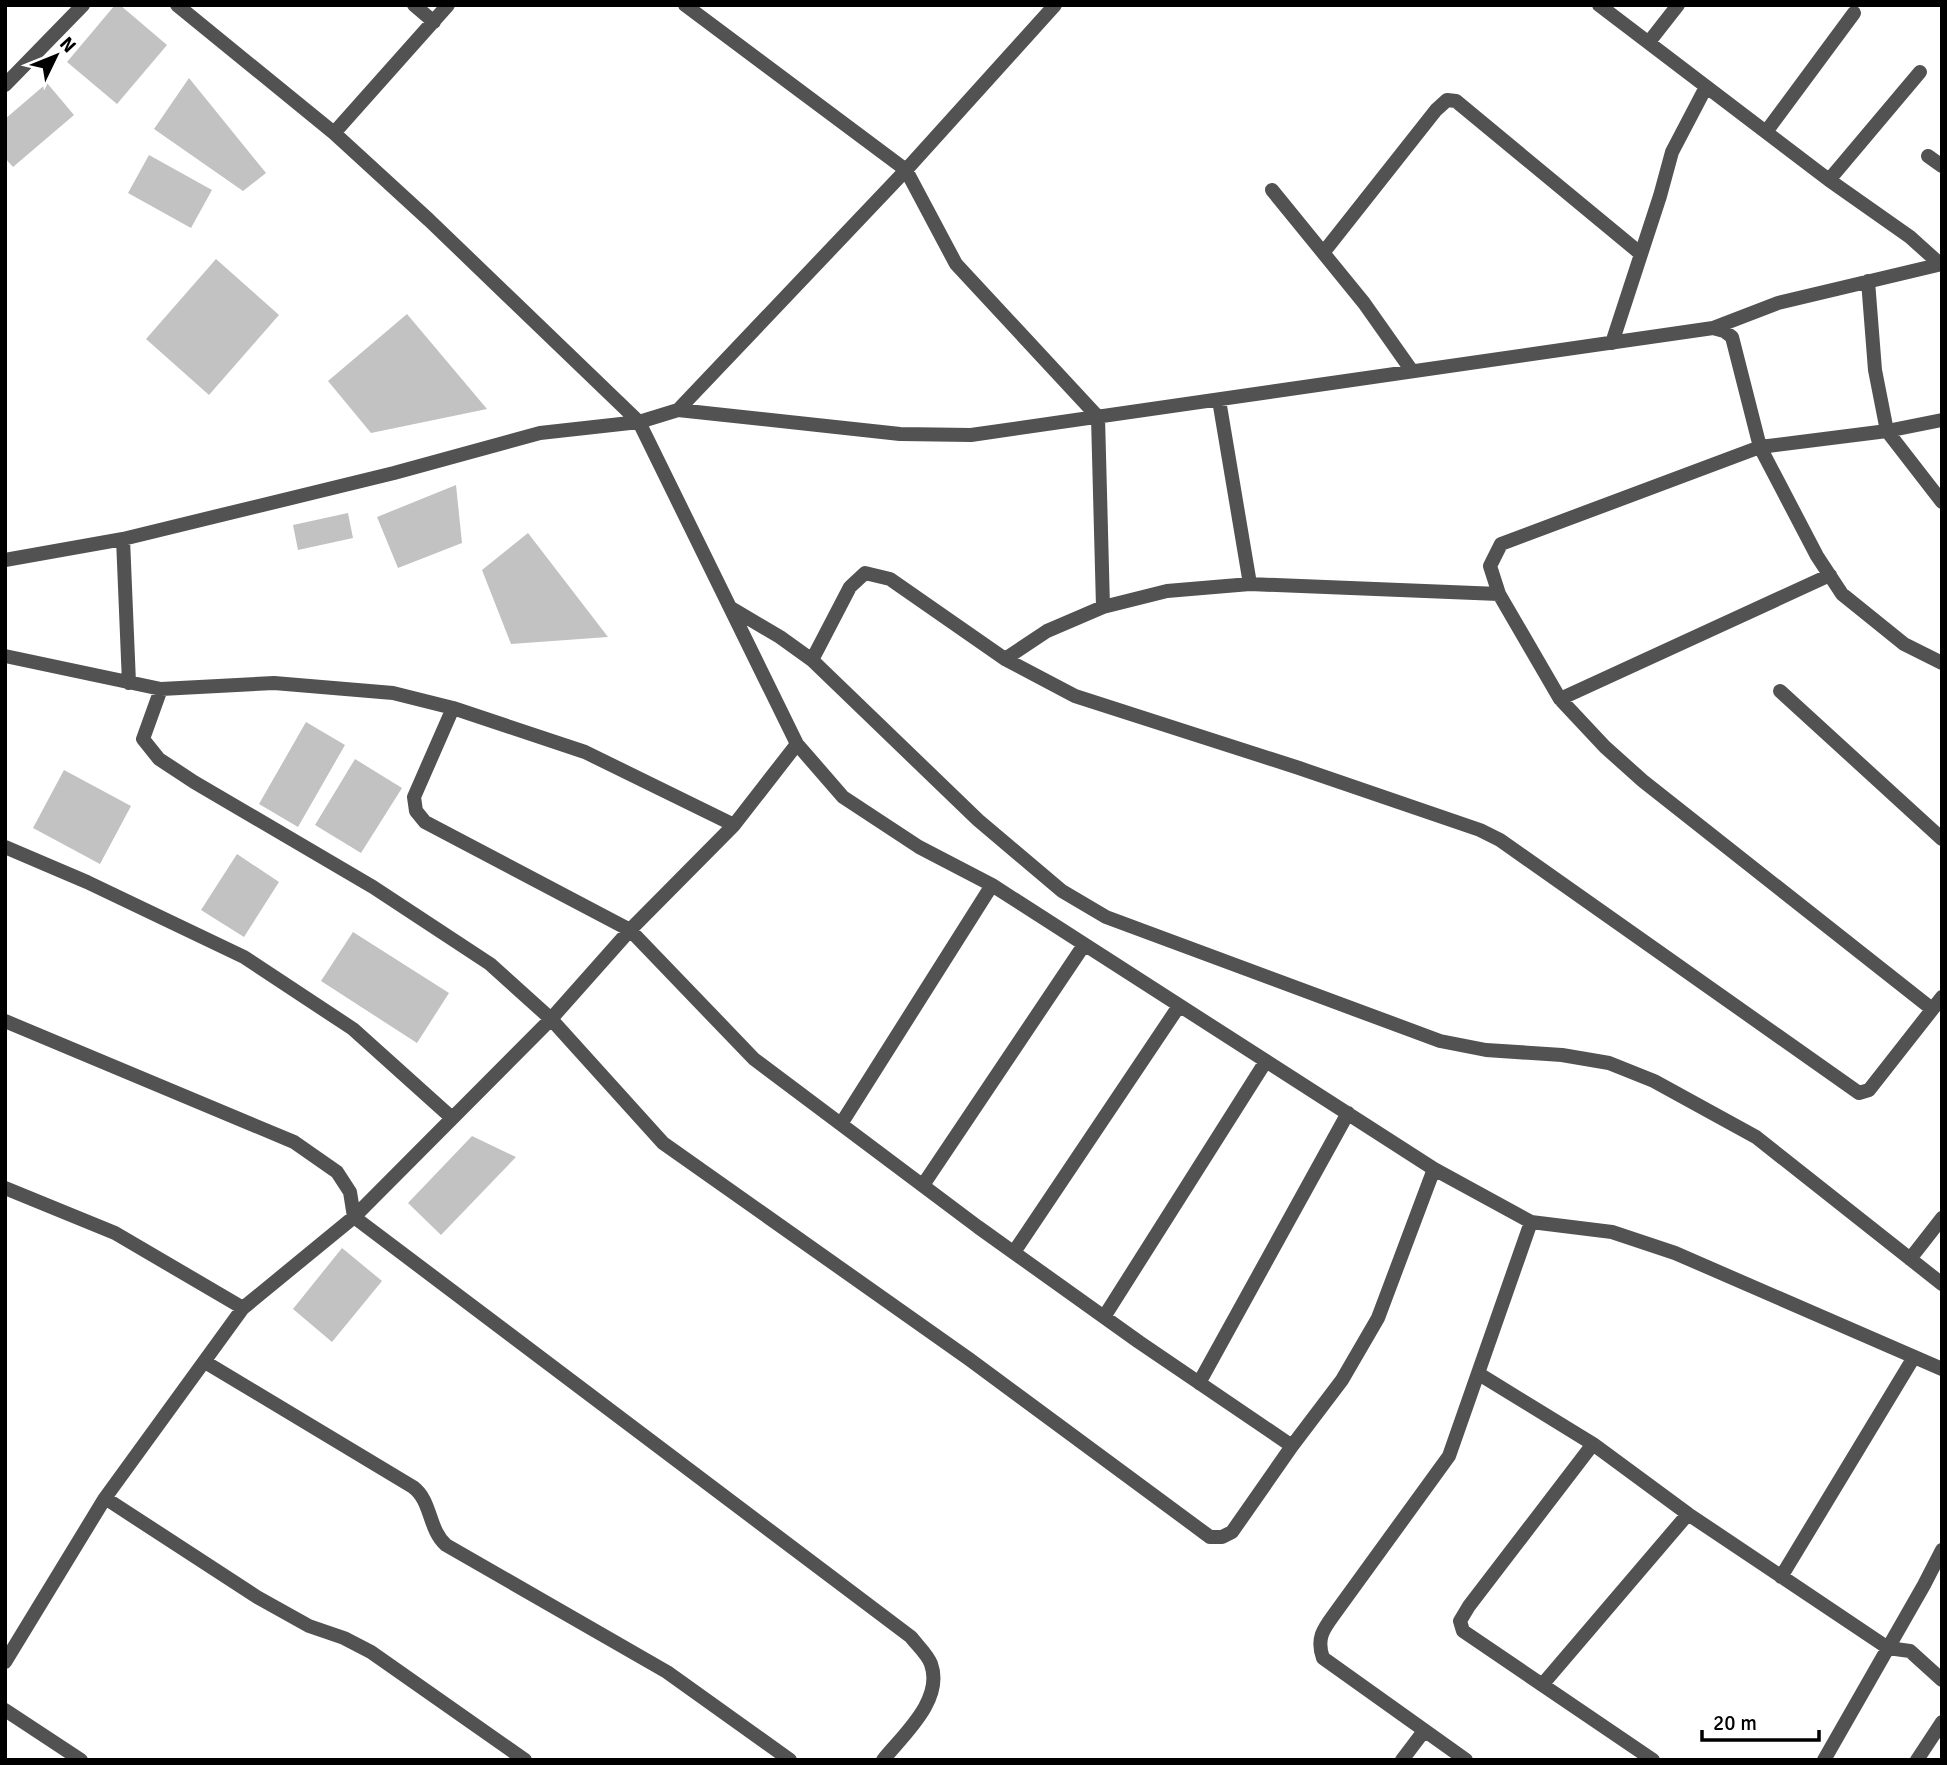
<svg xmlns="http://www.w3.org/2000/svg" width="1947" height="1765" font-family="Signika,sans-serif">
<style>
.building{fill:#c2c2c2}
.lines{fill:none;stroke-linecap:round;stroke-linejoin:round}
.minor{stroke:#525252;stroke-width:14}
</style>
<rect width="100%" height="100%" fill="#fff"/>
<path class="building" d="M115 5H120L167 45 117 104 67 62Z
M189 78 266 173 243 191 154 129Z
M47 83 74 115 13 167 5 158V119Z
M149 155 212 190 191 228 128 193Z
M216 259 279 315 209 395 146 339Z
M407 314 487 409 371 433 328 381Z
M456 485 462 543 398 568 377 517Z
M348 513 353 538 298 550 293 525Z
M528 533 608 637 511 644 482 570Z
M306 722 345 745 298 827 259 804Z
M355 759 402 788 361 853 315 825Z
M64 770 131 806 100 864 33 828Z
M237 854 279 882 244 937 201 910Z
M353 932 449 993 417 1043 321 981Z
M472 1136 516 1157 441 1235 408 1203Z
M342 1248 382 1281 332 1342 293 1309Z"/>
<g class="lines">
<path class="minor" d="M177 5 334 133 429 220 639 422 797 744 843 797 919 847 992 885 1434 1169 1531 1222 1612 1232 1675 1253 1942 1369
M414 5 434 22
M685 5 906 170 956 264 1098 417 1103 607
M1599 5 1829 180 1910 237 1940 264
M1649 42 1678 5
M5 85 83 5
M1766 132 1854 13
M334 133 448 5
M1928 156 1942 166
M1829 180 1920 72
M1272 190 1364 303 1412 371
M1323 253 1436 110 1447 100 1456 101 1641 254
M1868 281 1875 370 1887 431 1942 502
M1713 328 1778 303 1942 264
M1612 343 1660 196 1672 152 1706 87
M1219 400 1250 584
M678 410 906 170 1055 5
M123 539 129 683
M5 560 123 539 394 473 540 433 639 422 678 410 900 434 971 435 1713 328 1724 331 1732 337 1760 447 1887 431 1942 420
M731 608 780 637 812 660 978 820 1062 891 1106 917 1440 1041 1486 1050 1562 1055 1609 1063 1654 1081 1756 1137 1942 1284
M5 656 161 689 274 683 393 693 453 708 585 752 734 825
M1005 659 1047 631 1103 607 1167 591 1250 584 1499 594
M812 660 850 587 865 573 890 579 1005 659 1075 696 1299 768 1480 830 1500 840 1859 1093 1869 1090 1942 997
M161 689 143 739 159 759 194 782 373 887 490 964 551 1019 663 1143 969 1359 1210 1537H1222L1232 1532 1292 1446 1342 1380 1378 1318 1434 1169
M1780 691 1942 839
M1560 699 1830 575
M453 708 414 797 416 811 425 822 630 930 754 1059 978 1227 1139 1342 1292 1446
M5 847 87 882 244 957 353 1029 452 1118
M1932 1009 1643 781 1605 747 1560 699 1499 594 1490 566 1501 544 1760 447 1817 556 1842 594 1904 644 1942 663
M5 1021 294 1142 337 1172 350 1192 354 1217 911 1637C917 1645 928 1655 931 1664 944 1700 903 1735 883 1760
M841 1124 992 885
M923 1185 1084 945
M5 1188 115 1233 243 1308
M1014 1252 1179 1006
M1910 1259 1942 1218
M1104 1317 1266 1061
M205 1362 413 1487C432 1501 428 1529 446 1545L667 1672 790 1760
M1479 1374 1593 1444 1688 1514 1888 1648 1910 1651 1942 1680
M1199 1383 1348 1113
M1593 1444 1469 1606 1460 1621 1463 1631 1653 1760
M105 1498 257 1597 309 1626 344 1638 371 1652 525 1760
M1781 1577 1914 1357
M5 1662 105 1498 243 1308 354 1217 551 1019 630 930 734 825 797 744
M1542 1685 1688 1514
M5 1710 81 1760
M1402 1760 1424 1731
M1466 1760 1323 1658C1315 1636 1326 1626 1338 1609L1449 1456 1531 1222
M1824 1760 1924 1585 1942 1550
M1917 1760 1942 1722"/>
</g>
<rect width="1947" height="1765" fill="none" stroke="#000000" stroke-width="14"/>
<g transform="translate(56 56) rotate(47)" stroke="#ffffff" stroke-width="5" paint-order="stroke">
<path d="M0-5L12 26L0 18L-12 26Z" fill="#000000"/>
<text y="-10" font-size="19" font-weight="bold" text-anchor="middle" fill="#000000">N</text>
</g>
<path d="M1702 1730v10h117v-10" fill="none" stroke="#000000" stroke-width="3.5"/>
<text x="1713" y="1730" font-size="21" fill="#000000" stroke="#ffffff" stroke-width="5" paint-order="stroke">20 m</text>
</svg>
